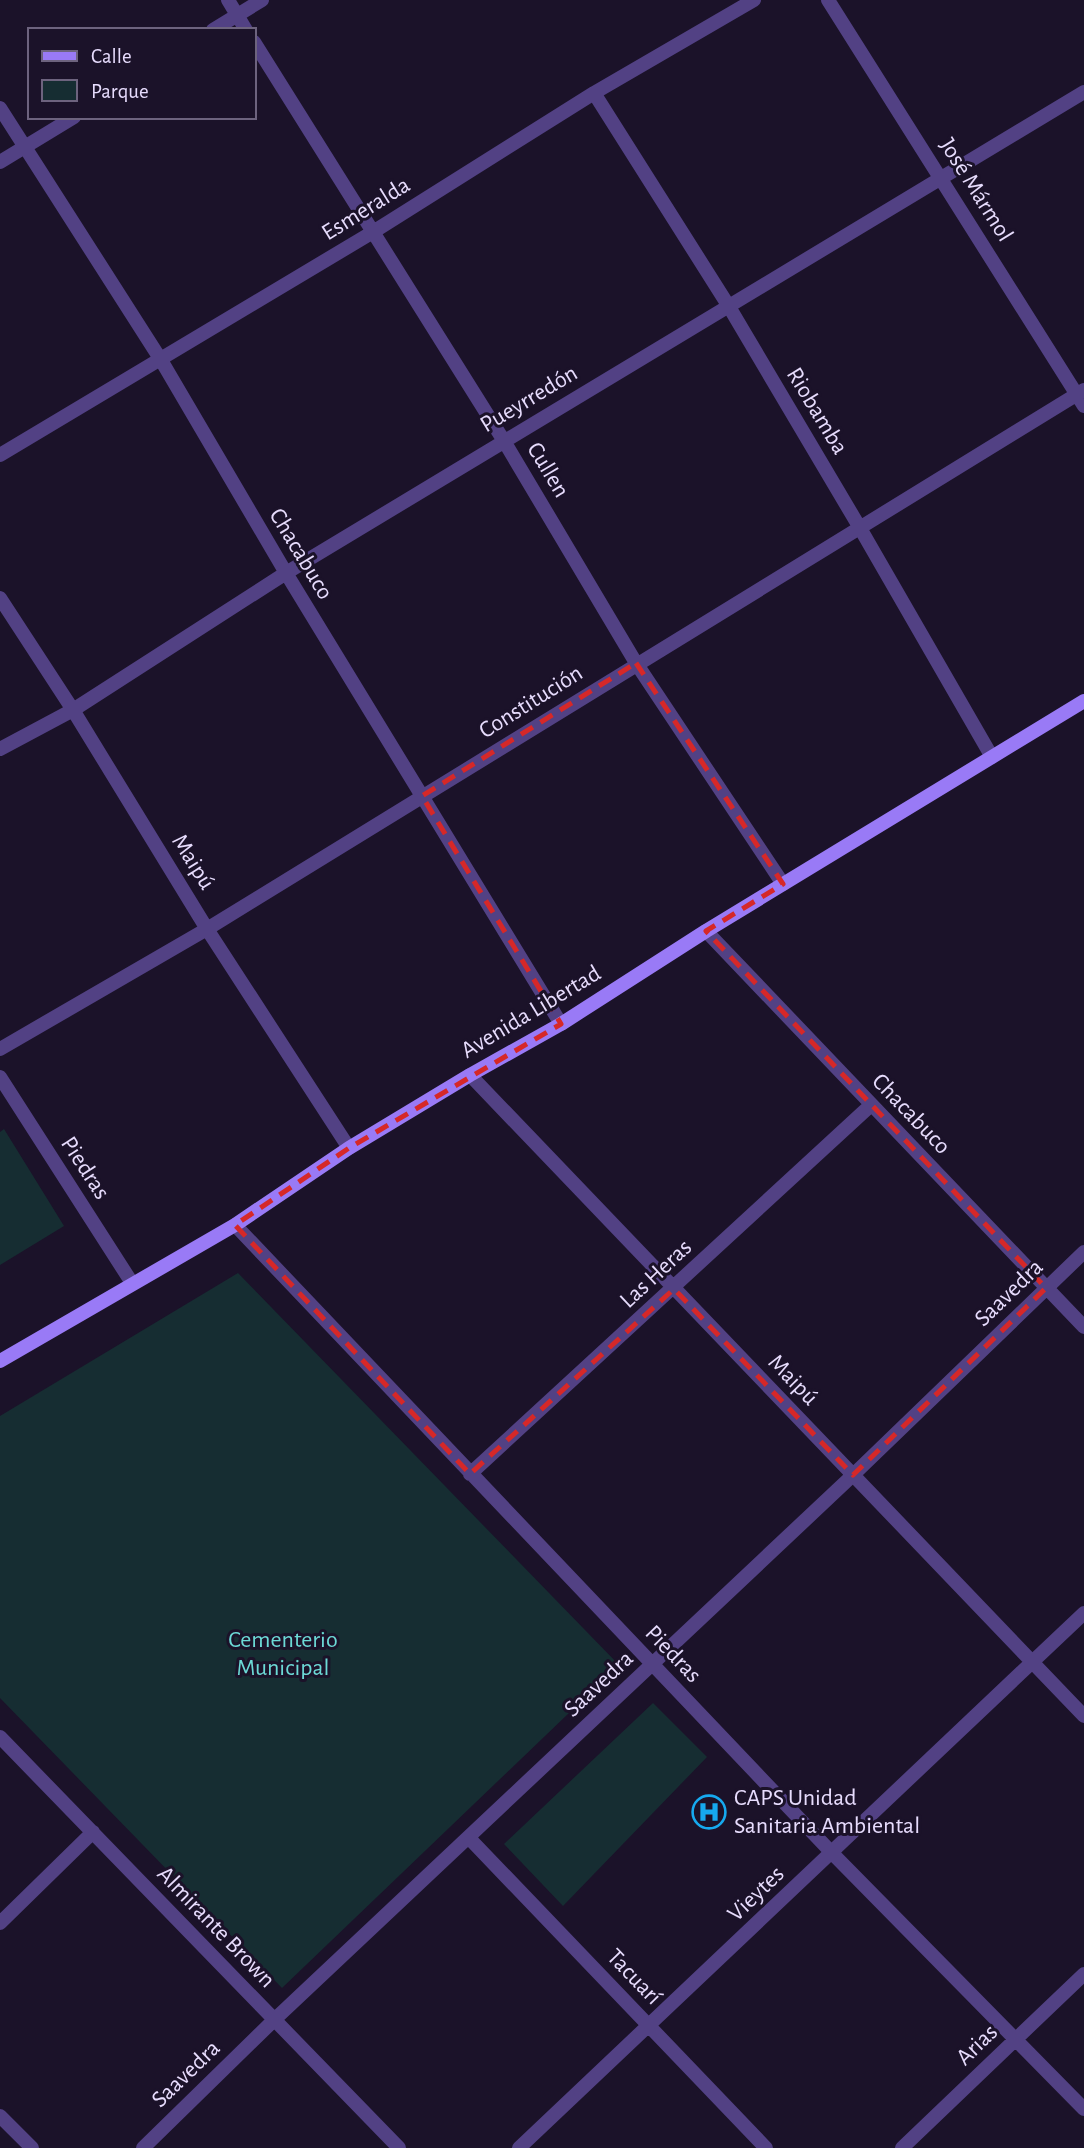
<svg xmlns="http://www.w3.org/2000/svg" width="1084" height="2148" font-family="'Alegreya Sans',sans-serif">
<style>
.green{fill:#162d32}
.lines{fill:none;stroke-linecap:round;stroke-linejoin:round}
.street{stroke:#524184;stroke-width:14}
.secondary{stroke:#997af6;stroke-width:14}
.marked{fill:none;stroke:#d62828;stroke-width:5;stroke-dasharray:14 9;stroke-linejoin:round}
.labels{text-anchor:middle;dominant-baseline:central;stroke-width:6;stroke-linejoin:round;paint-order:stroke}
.street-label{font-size:24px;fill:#e7dcfd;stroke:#1b1229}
.park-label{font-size:24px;fill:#6cd9d6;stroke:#1b1229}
.poi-label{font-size:24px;fill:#e7dcfd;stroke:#1b1229;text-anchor:start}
</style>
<rect width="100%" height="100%" fill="#1b1229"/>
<path class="green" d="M4 1129 64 1226 0 1265V1132Z
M238 1273 619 1665 282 1988 0 1698V1416Z
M653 1703 707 1757 563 1906 504 1844Z"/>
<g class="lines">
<path class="street" d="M228 0 246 30
M828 0 1084 406
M213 30 262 0
M254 42 504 441 636 663 783 884
M594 93 728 305 860 528 992 757
M0 108 161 360 286 573 561 1024
M0 162 74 117
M0 455 373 232 594 93 754 0
M0 598 73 710 207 929 349 1148
M0 749 73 710 286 573 1084 92
M706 931 1084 1327
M0 1049 207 929 1084 390
M470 1075 1084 1716
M0 1077 132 1283
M235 1225 832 1853 1084 2109
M470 1474 871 1105
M0 1737 399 2148
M469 1838 766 2148
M0 1923 93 1832
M0 2116 32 2148
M143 2148 274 2020 853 1475 1084 1252
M519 2148 1084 1613
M902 2148 1084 1974"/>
<path class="secondary" d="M0 1361 235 1225 349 1148 470 1075 561 1024 706 931 1084 701"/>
</g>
<path class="marked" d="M636 663 783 884 706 931 1046 1288 853 1475 674 1289 470 1474 235 1225 349 1148 561 1024 422 796Z"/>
<defs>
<symbol id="hospital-ring" viewBox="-11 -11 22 22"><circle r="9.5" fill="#1b1229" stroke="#16a9ef" stroke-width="1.5"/><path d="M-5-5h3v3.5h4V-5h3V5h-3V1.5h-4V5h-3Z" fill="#16a9ef"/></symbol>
</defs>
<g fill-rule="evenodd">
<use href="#hospital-ring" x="690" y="1793" width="38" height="38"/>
</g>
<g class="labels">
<g class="street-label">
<text transform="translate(976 190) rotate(58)">José Mármol</text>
<text transform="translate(366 209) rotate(-32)">Esmeralda</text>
<text transform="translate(529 399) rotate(-31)">Pueyrredón</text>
<text transform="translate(817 411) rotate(59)">Riobamba</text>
<text transform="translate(548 470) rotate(59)">Cullen</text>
<text transform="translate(301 554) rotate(59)">Chacabuco</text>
<text transform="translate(531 702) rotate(-32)">Constitución</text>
<text transform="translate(193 862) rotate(58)">Maipú</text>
<text transform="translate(531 1012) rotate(-31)">Avenida Libertad</text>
<text transform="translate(911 1114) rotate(46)">Chacabuco</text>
<text transform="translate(85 1168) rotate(57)">Piedras</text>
<text transform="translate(656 1274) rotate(-43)">Las Heras</text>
<text transform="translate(1009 1293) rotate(-44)">Saavedra</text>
<text transform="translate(793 1380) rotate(46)">Maipú</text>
<text transform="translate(673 1654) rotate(46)">Piedras</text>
<text transform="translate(599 1684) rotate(-43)">Saavedra</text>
<text transform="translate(756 1894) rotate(-44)">Vieytes</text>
<text transform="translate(216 1927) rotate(46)">Almirante Brown</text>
<text transform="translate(634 1977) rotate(46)">Tacuarí</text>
<text transform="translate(977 2045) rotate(-44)">Arias</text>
<text transform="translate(186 2074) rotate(-44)">Saavedra</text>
</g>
<g class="park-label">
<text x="283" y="1640">Cementerio<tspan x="283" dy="28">Municipal</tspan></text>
</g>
<g class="poi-label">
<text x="734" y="1798">CAPS Unidad<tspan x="734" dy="28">Sanitaria Ambiental</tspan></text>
</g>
</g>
<rect x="28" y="28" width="228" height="91" fill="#1b1229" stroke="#6d637e" stroke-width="2"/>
<rect x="42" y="51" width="35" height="10" fill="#997af6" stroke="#6d637e" stroke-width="2"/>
<text x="91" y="63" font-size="21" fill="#e7dcfd">Calle</text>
<rect x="42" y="80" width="35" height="21" fill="#162d32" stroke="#6d637e" stroke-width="2"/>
<text x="91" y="98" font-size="21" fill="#e7dcfd">Parque</text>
</svg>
